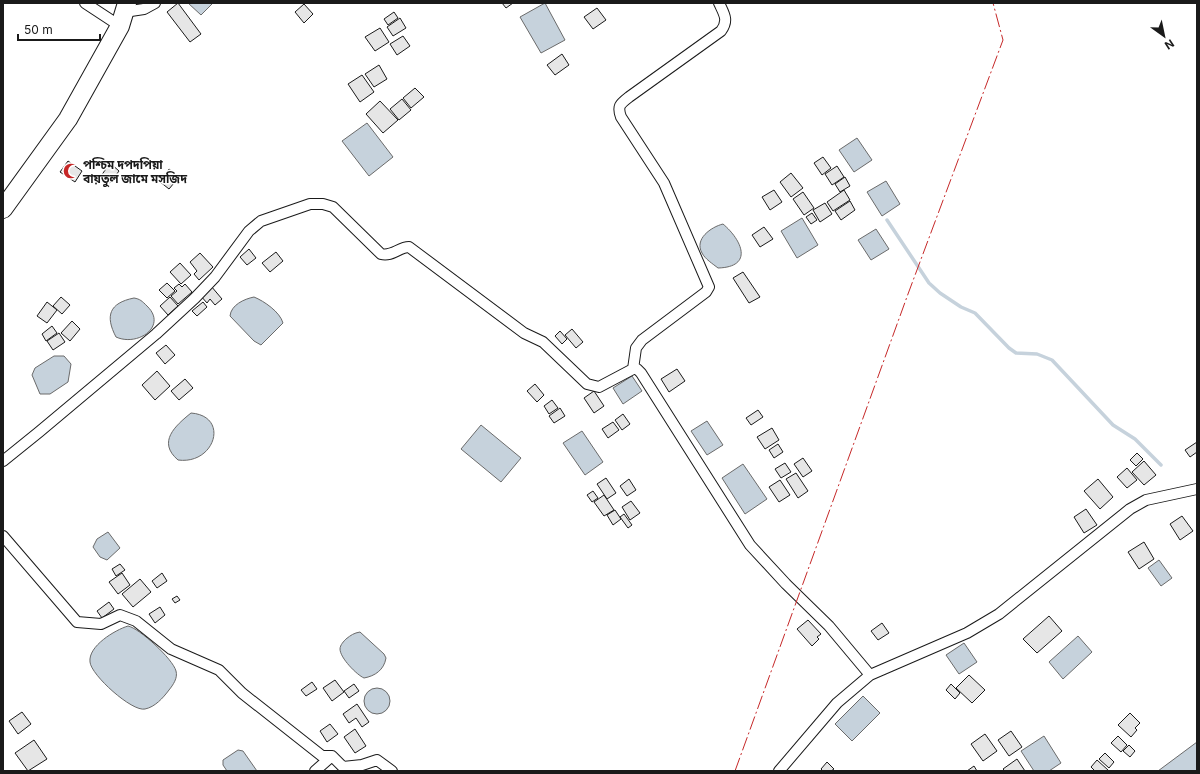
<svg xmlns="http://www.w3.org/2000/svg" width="1200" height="774" font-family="Inter,'Noto Sans Bengali',sans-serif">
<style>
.water{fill:#c6d2dc;stroke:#6a6a6a}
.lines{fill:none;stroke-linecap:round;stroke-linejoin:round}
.stream{stroke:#c6d2dc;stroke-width:3.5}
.building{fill:#e6e6e6;stroke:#1a1a1a}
.street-casing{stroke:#1a1a1a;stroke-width:12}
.highway-casing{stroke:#1a1a1a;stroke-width:20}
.street{stroke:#fff;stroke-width:10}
.highway{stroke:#fff;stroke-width:18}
.power{stroke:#c62828;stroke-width:1;stroke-dasharray:14 3 2 3;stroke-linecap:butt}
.labels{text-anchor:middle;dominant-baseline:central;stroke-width:3;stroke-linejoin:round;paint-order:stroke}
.poi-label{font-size:12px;font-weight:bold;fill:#1a1a1a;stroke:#fff;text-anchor:start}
</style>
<rect width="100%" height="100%" fill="#fff"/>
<path class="water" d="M188 3H213L201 15Z
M545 3 565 40 541 53 520 17Z
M367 123 393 157 369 176 342 141Z
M857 138 872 160 854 172 839 150Z
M886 181 900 204 882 216 867 192Z
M802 218 818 245 797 258 781 231Z
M723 224C742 240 754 267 718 268 713 264 705 259 702 253 694 239 711 227 723 224Z
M876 229 889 249 871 260 858 240Z
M254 297C264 301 280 312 283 323L261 345 254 341 230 316C231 305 244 299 254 297Z
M134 298C140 299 142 301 147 306 168 326 138 347 116 337 105 316 109 303 134 298Z
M54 356H64L71 364 68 382 50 394H40L32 375 35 368Z
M632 376 642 391 623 404 613 388Z
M191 413C230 416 215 465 178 460 157 442 175 426 191 413Z
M707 421 723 445 707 455 691 431Z
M481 425 521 458 501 482 461 449Z
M582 431 603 462 585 475 563 443Z
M743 464 767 499 745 514 722 478Z
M108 532 120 548 107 560 100 557 93 547 97 539Z
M1159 560 1172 578 1161 586 1148 568Z
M128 626C139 628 173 659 176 671 178 678 173 685 169 690 163 698 155 707 145 709 132 712 91 675 90 662 88 646 115 630 128 626Z
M360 632 384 654 386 658C384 670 375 676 364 678 357 675 340 658 340 649 340 645 344 641 346 639 351 635 354 633 360 632Z
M1078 636 1092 652 1063 679 1049 662Z
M964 643 977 662 959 674 946 655Z
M364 701a13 13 0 1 1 26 0a13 13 0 1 1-26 0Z
M863 696 880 713 852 741 835 724Z
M1044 736 1061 763 1049 771H1034L1021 751Z
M1197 742V771H1158Z
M238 750 243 751 257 771H227L223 765V760Z"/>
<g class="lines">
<path class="stream" d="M887 220 929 283 940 293 961 307 975 313 1009 348 1016 353 1037 354 1052 360 1113 425 1135 439 1161 465"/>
</g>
<path class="building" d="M178 3 201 34 190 42 167 12Z
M502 3H513L506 8Z
M304 4 313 14 304 23 295 12Z
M597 8 606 20 593 29 584 17Z
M394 12 398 18 388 25 384 19Z
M400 18 406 28 393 36 387 27Z
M380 28 389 42 375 51 365 37Z
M403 36 410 46 397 55 390 44Z
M562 54 569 65 555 75 547 65Z
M379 65 387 79 374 87 365 74Z
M362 75 374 92 360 102 348 84Z
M415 88 424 97 411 108 403 98Z
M402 99 411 110 399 120 390 109Z
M380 101 398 120 383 133 366 114Z
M823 157 831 168 822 175 814 163Z
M68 161 82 171 75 182 60 172Z
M110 163 119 171 110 183 101 176Z
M837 166 844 177 832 185 825 174Z
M169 169 179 177 169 189 159 181Z
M791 173 803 188 791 197 780 182Z
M845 177 850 186 840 192 835 184Z
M774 190 782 202 770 210 762 197Z
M844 190 850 200 833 211 827 202Z
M803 192 814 208 804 215 793 199Z
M850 201 855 210 841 220 835 211Z
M825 203 832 214 820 222 813 210Z
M812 213 817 220 811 224 806 217Z
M764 227 773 239 760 247 752 235Z
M249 249 256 258 247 265 240 257Z
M276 252 283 261 270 272 262 263Z
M200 253 213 267 199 280 194 274 197 271 190 262Z
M180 263 191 275 181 284 170 272Z
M743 272 760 297 749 303 733 278Z
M167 283 175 291 167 298 159 290Z
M179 284 182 287 185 284 192 292 178 304 171 296 177 291 174 288Z
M211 286 222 299 215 305 210 299 207 303 200 295Z
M61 297 70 305 62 314 53 306Z
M170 297 178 306 168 315 160 306Z
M47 302 57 310 47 323 37 316Z
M203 302 207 307 197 316 192 311Z
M72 321 80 329 70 341 61 333Z
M52 326 57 333 46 341 42 334Z
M572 329 583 342 576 348 565 335Z
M560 331 567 339 562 344 555 336Z
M59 333 65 342 53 350 47 341Z
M166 345 175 355 165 364 156 353Z
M677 369 685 381 669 392 661 379Z
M157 371 170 386 155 400 142 385Z
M185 379 193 388 179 400 171 391Z
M535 384 544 395 537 402 527 391Z
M594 391 604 406 594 413 584 398Z
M552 400 558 408 549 414 544 406Z
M560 408 565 416 554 423 549 416Z
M758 410 763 417 751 425 746 418Z
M623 414 630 424 622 430 615 420Z
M613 422 619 430 608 438 602 429Z
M772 428 779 440 765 449 757 437Z
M1197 442V452L1190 457 1185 450Z
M778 444 783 452 774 458 769 450Z
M1137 453 1143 459 1136 466 1130 460Z
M803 458 812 471 803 477 794 464Z
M1144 461 1156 475 1144 485 1132 472Z
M785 463 791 472 781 478 775 469Z
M1127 468 1137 480 1127 488 1117 477Z
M796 473 808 491 798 498 786 479Z
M606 478 616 493 607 499 597 484Z
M629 479 636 490 627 496 620 486Z
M1098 479 1113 497 1100 509 1084 491Z
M780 480 790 495 779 502 769 487Z
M593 491 598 498 592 502 587 495Z
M604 495 614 510 604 516 594 502Z
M631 501 640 513 630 520 622 507Z
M1086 509 1097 525 1084 533 1074 517Z
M615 510 621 519 613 525 607 515Z
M624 514 632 525 628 528 620 517Z
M1182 516 1193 531 1180 540 1170 524Z
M1144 542 1154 559 1139 569 1128 552Z
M120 564 125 570 116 576 112 569Z
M122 573 130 585 118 594 109 582Z
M162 573 167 581 157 588 152 581Z
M140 579 151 592 133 607 122 594Z
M177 596 180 600 175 603 172 599Z
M109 602 114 609 102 618 97 611Z
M160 607 165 615 155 623 149 614Z
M1049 616 1062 631 1037 653 1023 639Z
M808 620 821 634 817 637 819 639 812 646 797 629Z
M882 623 889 633 878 640 871 631Z
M969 675 985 690 972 703 956 688Z
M335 680 344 692 332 701 323 688Z
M312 682 317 689 306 696 301 690Z
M354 684 359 691 349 698 344 691Z
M951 684 960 693 955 699 946 690Z
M357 704 369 722 362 727 356 718 349 723 343 714Z
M22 712 31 724 18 734 9 721Z
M1130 713 1140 723 1135 728 1137 730 1131 737 1118 725Z
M330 724 338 734 327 742 320 731Z
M355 729 366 746 355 753 344 737Z
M1011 731 1022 747 1009 756 998 740Z
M985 734 997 751 983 761 971 744Z
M1118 736 1127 745 1121 752 1111 743Z
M34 740 47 759 28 771 15 753Z
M1129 745 1135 751 1130 757 1123 751Z
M1105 753 1114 762 1109 768 1099 759Z
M1017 759 1025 771H1005L1003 769Z
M1097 760 1108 770V771H1095L1091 767Z
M827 762 834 769 831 771H823L821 769Z
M974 766 977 771H967Z"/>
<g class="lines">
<defs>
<path id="street" d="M85 3 120 26
M124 12 144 9 155 3
M633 369 636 348 642 340 706 292 709 287 664 183 621 117C617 106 620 104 629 97L721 31C729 20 724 14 719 3
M3 461 39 432 156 334 195 298 215 277 249 231 261 221 310 204H323L333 207 381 254C392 257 399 247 409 247L524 333 543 342 587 384 599 387 633 369H637L641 373 750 545 786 584 829 626 870 675
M3 536 77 622 101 624 120 615 136 621 171 649 219 670 242 693 322 756H332L343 767 362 765 377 760 392 771
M315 771 332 756
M779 771 837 703 870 675 967 633 999 614 1130 509 1146 500 1197 489"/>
<path id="highway" d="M3 209 68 119 120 26 127 3"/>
</defs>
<use href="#street" class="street-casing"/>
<use href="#highway" class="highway-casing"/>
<use href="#street" class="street"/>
<use href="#highway" class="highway"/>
<path class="power" d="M735 771 908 294 1003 40 993 3"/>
</g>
<defs>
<symbol id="mosque-bare" viewBox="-9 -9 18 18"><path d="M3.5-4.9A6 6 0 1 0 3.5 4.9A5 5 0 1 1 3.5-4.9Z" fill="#c62828" stroke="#fff" stroke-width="2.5" paint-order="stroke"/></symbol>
</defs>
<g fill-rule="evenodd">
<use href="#mosque-bare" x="60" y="160" width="22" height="22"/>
</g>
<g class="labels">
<g class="poi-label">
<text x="83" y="164">পশ্চিম দপদপিয়া<tspan x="83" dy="14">বায়তুল জামে মসজিদ</tspan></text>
</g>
</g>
<rect width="1200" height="774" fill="none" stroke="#1a1a1a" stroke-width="8"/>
<g transform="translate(1164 36) rotate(147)" stroke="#ffffff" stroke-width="3" paint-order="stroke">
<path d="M0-3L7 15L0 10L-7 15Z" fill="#1a1a1a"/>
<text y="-6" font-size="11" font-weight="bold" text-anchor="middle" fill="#1a1a1a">N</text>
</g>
<path d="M18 34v6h82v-6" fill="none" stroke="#1a1a1a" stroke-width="2"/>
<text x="24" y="34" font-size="12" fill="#1a1a1a" stroke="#ffffff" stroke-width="3" paint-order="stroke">50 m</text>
</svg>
